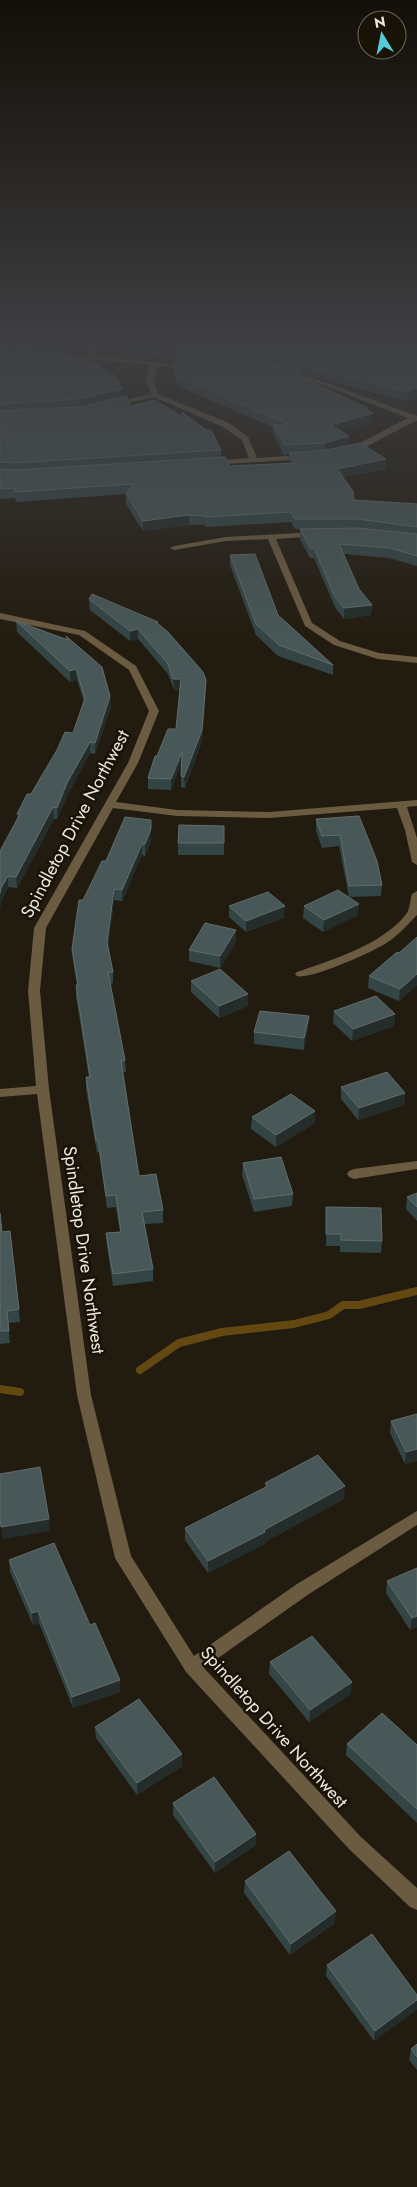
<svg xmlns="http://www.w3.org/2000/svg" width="417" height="2187" font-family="Jost,sans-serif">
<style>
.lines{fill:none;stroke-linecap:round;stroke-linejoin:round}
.stream{stroke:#644811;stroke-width:8}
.minor{fill:#6b5b41;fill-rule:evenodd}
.wall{fill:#344546}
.shaded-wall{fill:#242d29}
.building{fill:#485757;stroke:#616d6c}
.labels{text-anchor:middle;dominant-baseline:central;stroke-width:5;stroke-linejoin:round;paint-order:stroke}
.street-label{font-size:18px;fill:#ece7df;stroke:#191206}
</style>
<rect width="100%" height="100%" fill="#221b0f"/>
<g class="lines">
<path class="stream" d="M140 1370 179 1343 222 1332 294 1324 329 1315 343 1305H359L417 1291
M0 1389 20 1392"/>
<path class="minor" d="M82 339H89L95 345 94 355 191 366 192 367 189 369 157 366 154 380 158 394 229 423 248 437 257 458 304 455 308 457 304 459 209 465 208 463 212 461 249 458 242 440 223 427 154 397 111 407V403L151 394 146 380 150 365 90 359 52 361 49 359 52 357 87 355 89 346Z
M284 370 319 380 417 416V421H415L360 450 346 452V448L354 446 408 418 315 382 282 373V371Z
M315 532H318V536L276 539 312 623 340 641 379 653 417 657V663L378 659 334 645 305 626 268 539 226 541 174 550 170 548 174 546 226 537Z
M0 613 85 631 136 666 159 711 138 763 116 802 177 810 269 812 417 800V806L407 807 417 838V865L412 862 405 830 397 808 269 818 177 816 113 808 46 928 40 991 49 1089 91 1395 131 1556 194 1656 297 1584 417 1511V1525L309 1594 204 1668 361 1837 417 1888V1910L410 1907 349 1849 186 1672 115 1558 77 1395 37 1094 0 1097V1089L36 1086 28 991 34 928 128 763 149 711 129 670 79 635 0 619Z
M417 891V915C408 924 399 935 388 942 375 951 311 980 297 976L295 974 297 972C332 960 384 944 407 913 410 908 410 900 412 894Z
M417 1161V1169L354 1179 349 1177 347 1174 349 1171 354 1169Z"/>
</g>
<path class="wall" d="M0 339 64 346V354L69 361 122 397 131 406 182 416V412L221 450V457L230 466 290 463 289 454 284 455 273 434V427L177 386 174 370 175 353 217 342 417 339V397L407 401 298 373V375L368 410 373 422 341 431 349 445 386 469 343 477 354 500 417 504V566L389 558 344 554 359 589 372 605 371 615 344 619 335 607 314 558H310L300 539V529H307H295L291 522 205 527V525H189L143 531 126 504V494L16 502 15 498 0 499Z
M118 339H155L166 347V355L125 351Z
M230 555 278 615 333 665V675L278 656 256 635 230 565Z
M89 599 159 625 206 680V690L202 741 185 788 181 787V764L171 790 148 789V778L157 756 176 729 180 690H174L168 674 138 639 130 641 90 610Z
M16 621 67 640 66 636 110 696 111 707 95 754 90 753 68 794 57 819H54L17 888 8 887 2 899 17 819V814L73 733 84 702 77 680 70 682 17 632Z
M359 816 382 885 381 896 349 897 358 915 323 932 303 918 304 906 349 897 339 846 322 848 316 831V819Z
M224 826V855H178V843Z
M151 840 145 856 142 855 122 901 114 900 108 948 113 972V983L110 984 125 1060 126 1072H123L139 1176 163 1210V1223L144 1224 153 1269V1281L113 1286 107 1246 106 1233 120 1232 116 1207 107 1208 99 1152 97 1153 86 1089V1077H89L76 997V985H77L73 960 72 949 83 900 106 861Z
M229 906 284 918 246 932 229 917Z
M417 937V985L399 1001 368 988 369 976 399 953Z
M236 942 220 968 189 961V950Z
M191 981 248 1006 219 1018 191 992Z
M334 1011 395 1014 394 1026 352 1041 333 1023Z
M309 1016 308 1028 304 1050 254 1044V1032Z
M341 1087 405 1093 404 1105 358 1120 341 1099Z
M252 1117 315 1123 276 1147 251 1129Z
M243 1163 293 1194 292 1206 254 1212 242 1175Z
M417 1193V1221L406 1209 407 1197Z
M326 1207 382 1241 381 1253 340 1252V1246H326Z
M0 1213 2 1232 10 1231 20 1322 8 1323 10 1343 0 1344Z
M417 1414V1461L405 1464 390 1433 391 1421Z
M265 1483 344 1499 265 1542V1544L208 1573 185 1540V1528L265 1488Z
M9 1560 120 1692 73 1708 39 1623 33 1625 10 1572Z
M417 1568V1627L410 1630 386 1593 387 1581Z
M270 1662 351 1694 309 1722 269 1674Z
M95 1727 182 1754V1766L137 1795 96 1738Z
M347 1744 417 1745V1823L346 1755Z
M173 1803 256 1834V1845L215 1873 173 1815Z
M245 1881 335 1923 290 1955 244 1893Z
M327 1965 417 1995 374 2041 326 1976Z
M417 2044V2070L409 2060 411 2049Z"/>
<path class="shaded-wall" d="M417 388V397L407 401V392Z
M122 389 123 398 80 408 79 399Z
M368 408V414L373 413V422L331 434V425Z
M349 436V445L325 452V443Z
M386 459V469L337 478V469Z
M189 515V525L143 531V521Z
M372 605 371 615 344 619V608Z
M138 629V639L130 641V631Z
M76 669 77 680 70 682V671Z
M173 679H181V689L174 690Z
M206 680V690L202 741 185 788 184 777Z
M110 696 111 707 95 754V743Z
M90 742V753L68 794 57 819V808L67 783Z
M182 752V763L171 790V779Z
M53 807 54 819 17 888 16 877Z
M151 820V840L145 856V844Z
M142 844V855L122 901V890Z
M8 876V887L2 899 0 910V893L1 888Z
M114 889V900L107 954V942Z
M359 904 358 915 323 932 324 920Z
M285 906 284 918 246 932V921Z
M236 930V942L220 968V956Z
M417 974V985L399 1001 400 989Z
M248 994V1006L219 1018V1006Z
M395 1014 394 1026 352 1041 353 1029Z
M309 1016 308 1028 304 1050V1038Z
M405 1093 404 1105 358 1120 359 1108Z
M315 1111V1123L276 1147V1135Z
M417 1449V1461L405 1464 406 1452Z
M345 1486 344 1499 265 1542V1544L208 1573V1561Z
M49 1519 50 1531 3 1539 1 1527Z
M38 1611 39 1623 33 1625 32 1613Z
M417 1616V1627L410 1630 412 1618Z
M120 1680V1692L73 1708 72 1697Z
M352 1682 351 1694 309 1722 310 1710Z
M182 1754V1766L137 1795V1783Z
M256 1834V1845L215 1873V1862Z
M336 1911 335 1923 290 1955 291 1944Z
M417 2000V2010L374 2041 375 2031Z"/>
<path class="building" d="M0 339H61L64 346 0 349Z
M122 339H155L166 347 125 343Z
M177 339 218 342 217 340 417 339V388L407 392 270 357 175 353Z
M66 353 69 361H90L115 376 122 389 79 399 0 404V356Z
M174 361 269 364 298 371 296 375 368 408 366 409 373 413 331 425 349 436 325 443 285 445 273 425 288 424 177 377Z
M126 396 131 406 155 400 183 417 182 412 206 430H211L221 450 15 463 0 462V411L80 407Z
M360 443 386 459 337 469 353 491 354 500 417 504V527L358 519H295L291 512 205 517V516L189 515 143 521 126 494 133 484 15 492 14 488 0 489V469L15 470 225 457 230 466 295 463 289 453 326 450Z
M357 528 417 534V556L390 548 339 544 359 589 372 605 344 608 335 597 314 548H310L300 529Z
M255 554 278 615 333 665 279 645 256 624 230 555Z
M92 594 158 622 157 623 168 632 203 672 206 680 202 730 184 777 181 776 182 752 171 779 148 778 155 756H157L168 729H176L181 679H173L168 664 138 629 130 631 89 599Z
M16 621 68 640 66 636 102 667 110 696 95 743 90 742 67 783 57 808 53 807 16 877 8 876 1 888 0 893V851L20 814H17L27 794H31L57 750 65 732 73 733 85 698 76 669 70 671Z
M359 816 377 861 382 885 349 886 340 835 322 836 316 819Z
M125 817 151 820V829L145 844H142L122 890 114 889 107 942 113 972H108L125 1060 121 1061 139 1176 156 1174 163 1210 142 1212 153 1269 113 1274 106 1233 121 1232 116 1195 106 1196 98 1140 96 1141 86 1077H90L76 985H78L72 949 79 900H83L102 861H106Z
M179 825 224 826V843H178Z
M338 890 359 904 324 920 304 906Z
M268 892 285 906 246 921 229 906Z
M205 923 236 930 220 956 189 950Z
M417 937V974L400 989 369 976 397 952 399 953Z
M220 969 248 994 219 1006 191 981Z
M376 996 395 1014 353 1029 334 1011Z
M260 1011 309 1016 304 1038 254 1032Z
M387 1072 405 1093 359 1108 341 1087Z
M291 1094 315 1111 276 1135 252 1117Z
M281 1157 293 1194 254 1199 243 1163Z
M417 1193V1207L407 1197Z
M326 1207 381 1208 382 1241 341 1240V1234H326Z
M0 1213 2 1232 10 1231 19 1309 7 1311 9 1331H0Z
M417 1414V1449L406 1452 391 1421Z
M318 1455 345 1486 264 1530 265 1532 208 1561 185 1528 268 1486 265 1483Z
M40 1467 49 1519 1 1527 0 1520V1474Z
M54 1543 90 1625 95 1623 120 1680 72 1697 38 1611 32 1613 9 1560Z
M417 1568V1616L412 1618 387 1581Z
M312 1636 352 1682 310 1710 270 1662Z
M139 1699 182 1754 137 1783 95 1727Z
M382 1713 417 1745V1809L347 1744Z
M214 1777 256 1834 215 1862 173 1803Z
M289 1851 336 1911 291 1944 245 1881Z
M372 1934 417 1995V2000L375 2031 327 1965Z
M417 2044V2057L411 2049Z"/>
<linearGradient id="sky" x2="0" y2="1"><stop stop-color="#130f08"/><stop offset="0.53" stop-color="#3e3f42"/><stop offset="1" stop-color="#3e3f42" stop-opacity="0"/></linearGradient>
<rect width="417" height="645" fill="url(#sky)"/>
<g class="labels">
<g class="street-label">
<text transform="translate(75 824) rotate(-62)">Spindletop Drive Northwest</text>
<text transform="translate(84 1250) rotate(82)">Spindletop Drive Northwest</text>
<text transform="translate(274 1727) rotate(48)">Spindletop Drive Northwest</text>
</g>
</g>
<g transform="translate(382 35) rotate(350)"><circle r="24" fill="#191206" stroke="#6d675d"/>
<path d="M0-4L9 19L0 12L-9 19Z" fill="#52cbd7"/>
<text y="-8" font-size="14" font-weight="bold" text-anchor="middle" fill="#ece7df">N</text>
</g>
</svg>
